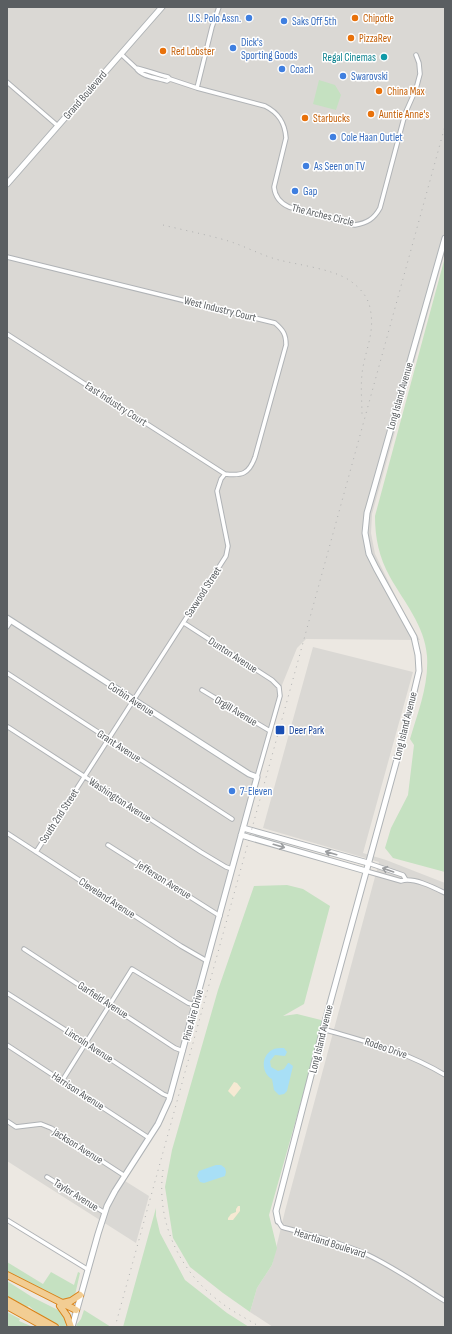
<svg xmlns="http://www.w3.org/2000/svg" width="452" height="1334" font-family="'Sofia Sans Condensed',sans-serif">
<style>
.industrial{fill:#dad8d4}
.green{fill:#c5e1c1}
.sand{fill:#f6e9d3}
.water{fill:#a8dff6}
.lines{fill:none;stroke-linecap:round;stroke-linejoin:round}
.street-casing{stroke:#b0b3b6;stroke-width:5.5}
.secondary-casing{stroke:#afb3b6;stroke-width:7}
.highway-casing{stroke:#d88116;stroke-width:8}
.street{stroke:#fff;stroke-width:3.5}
.secondary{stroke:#fff;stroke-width:5}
.highway{stroke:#f2cd93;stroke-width:6}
.rail{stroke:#b0b1b1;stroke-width:1;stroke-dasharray:1 5;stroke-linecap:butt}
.oneway{stroke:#9c9ea0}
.shop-dot{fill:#3f7fe0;stroke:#fff;stroke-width:1.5}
.food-dot{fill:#e8710a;stroke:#fff;stroke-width:1.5}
.culture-dot{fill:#0f9aa8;stroke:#fff;stroke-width:1.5}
.transit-dot{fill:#1a4fb4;stroke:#fff;stroke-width:1.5}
.labels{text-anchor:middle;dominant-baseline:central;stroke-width:3;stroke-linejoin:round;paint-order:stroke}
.shop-label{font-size:11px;fill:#366cbe;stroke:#fff;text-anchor:start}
.food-label{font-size:11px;fill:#c56008;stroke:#fff;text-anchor:start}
.culture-label{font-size:11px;fill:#0d838f;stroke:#fff;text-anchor:end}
.street-label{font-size:11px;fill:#5a5e61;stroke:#fff}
.transit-label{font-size:11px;fill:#164399;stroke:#fff;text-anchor:start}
</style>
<rect width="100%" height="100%" fill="#ece8e2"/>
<path class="industrial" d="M7 7H445V252L372 514 371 533 375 554 401 607 420 640 306 639 297 648 280 690 164 1120 125 1181 149 1196 136 1243 7 1161Z
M313 647 413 672 363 853 386 860 445 883V1327H273L250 1312 257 1288 272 1265 285 1211 379 862 263 828Z"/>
<path class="green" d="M319 80 335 85 341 95 336 110 313 104Z
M445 257V872L393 858 385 848 391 828 408 795 414 745 410 739C418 712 429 685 427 656 425 626 404 602 390 577 379 557 375 538 375 516Z
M287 885 303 889 330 906 304 1004 283 1016 297 1014 321 1020 323 1024 269 1215 277 1248 272 1265 257 1288 250 1312 223 1293 190 1267 173 1238 165 1187 172 1150 218 990 254 886Z
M156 1208V1216L160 1233 185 1280 227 1313 249 1327H123Z
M7 1262 43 1284 51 1272 74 1285 78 1272 80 1273 75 1295 72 1298 62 1301 7 1273Z
M7 1281 32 1297 62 1312 65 1319 66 1327C56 1327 37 1313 29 1306L27 1307 7 1296Z
M84 1310 111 1327H76L77 1324 81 1319Z
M7 1312 20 1319 19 1321 33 1327H8L7 1326Z"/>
<path class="sand" d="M234 1082 237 1083 241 1088 234 1097 228 1091Z
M238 1206H240V1211L233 1220H228V1218L231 1214 236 1212V1209Z"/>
<path class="water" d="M284 1048 287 1052 285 1056 275 1055 270 1061 271 1067 278 1071 284 1069 288 1063H289L293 1066 287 1091 284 1094 279 1095 274 1090 272 1079C262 1074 260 1057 272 1050 275 1048 280 1048 284 1048Z
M216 1165H221L225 1168 226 1172 225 1176 204 1183 200 1182 197 1176 199 1171Z"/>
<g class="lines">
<defs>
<path id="street" d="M121 54 136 68C141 77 158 78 167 81L170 79
M136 68C140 68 162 76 168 77L170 79 197 88 265 106C279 113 285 123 286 138L274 187C275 197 280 203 289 207L355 225C367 223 374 219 380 208L405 114 416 89 420 74 419 63 416 55
M7 82 58 126
M197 88 212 27 219 7
M7 257 275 323C283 330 286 334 286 345L255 457C249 474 242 476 225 474L7 334
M184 623 272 680 279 687 280 696 257 777
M7 627 11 621
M7 673 232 819
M202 690 270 731
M8 727 201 852 226 867 232 869
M7 833 181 946 207 961
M108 845 220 916
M36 852 226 556 228 546 217 491 221 479 225 474
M368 863 403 875 406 880
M366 871 401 881C413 877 433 887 445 893
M24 949 175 1048 183 1051
M7 993 86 1043 163 1094 170 1097
M323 1029C367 1042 405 1051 445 1075
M7 1045 149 1138
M62 1081 132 969 188 1003 195 1005
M7 1121 16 1127 41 1124 51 1128 125 1176
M47 1177 105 1213
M7 1220 87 1269
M278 1221 282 1227C310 1235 340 1242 366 1254 394 1267 419 1285 445 1301"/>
<path id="secondary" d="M7 184 162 7
M7 618 249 774 257 777 169 1100 158 1124 115 1191 107 1206 98 1234 72 1327
M243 828 368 863
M241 835 366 871
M278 1221 276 1211 323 1029 405 730 419 671 418 655 414 637 376 568 369 554 365 533 367 513 445 238"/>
<path id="highway" d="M7 1275 76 1310
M7 1300 55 1327
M63 1303 71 1301 80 1295
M7 1306 45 1327
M60 1306 67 1316 71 1327"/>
</defs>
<use href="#street" class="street-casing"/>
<use href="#secondary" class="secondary-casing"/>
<use href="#highway" class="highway-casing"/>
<use href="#street" class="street"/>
<use href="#secondary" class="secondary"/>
<use href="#highway" class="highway"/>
<path class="rail" d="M163 225C183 230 204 234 225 240 243 245 260 255 279 260 299 265 332 269 349 280 358 286 368 296 370 308 375 330 367 346 363 367 360 383 362 400 362 416
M163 1170C156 1220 178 1270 219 1301 231 1311 246 1318 260 1327
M115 1327 445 126"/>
</g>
<defs><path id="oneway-shaft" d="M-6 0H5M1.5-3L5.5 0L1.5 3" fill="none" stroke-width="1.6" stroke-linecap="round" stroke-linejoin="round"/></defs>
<g class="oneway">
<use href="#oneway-shaft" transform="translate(279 846) rotate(16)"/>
<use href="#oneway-shaft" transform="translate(331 853) rotate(-164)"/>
<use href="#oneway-shaft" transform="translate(388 870) rotate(-161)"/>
</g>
<g class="shop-dot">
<circle cx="249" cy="18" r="4"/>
<circle cx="284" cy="21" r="4"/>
<circle cx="233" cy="48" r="4"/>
<circle cx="282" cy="69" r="4"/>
<circle cx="343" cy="76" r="4"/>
<circle cx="333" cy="137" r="4"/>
<circle cx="306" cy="166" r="4"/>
<circle cx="295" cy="191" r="4"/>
<circle cx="232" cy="791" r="4"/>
</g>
<g class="food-dot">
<circle cx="355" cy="18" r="4"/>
<circle cx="351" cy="38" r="4"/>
<circle cx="163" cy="51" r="4"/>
<circle cx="379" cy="91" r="4"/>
<circle cx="371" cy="114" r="4"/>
<circle cx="305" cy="118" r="4"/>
</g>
<circle class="culture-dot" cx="384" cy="57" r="4"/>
<rect class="transit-dot" x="275" y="725" width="10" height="10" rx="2"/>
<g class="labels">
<g class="shop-label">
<text x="241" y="18" text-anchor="end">U.S. Polo Assn.</text>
<text x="292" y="21">Saks Off 5th</text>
<text x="241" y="42">Dick's<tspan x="241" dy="13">Sporting Goods</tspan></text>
<text x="290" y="69">Coach</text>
<text x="351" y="76">Swarovski</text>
<text x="341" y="137">Cole Haan Outlet</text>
<text x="314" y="166">As Seen on TV</text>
<text x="303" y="191">Gap</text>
<text x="240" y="791">7-Eleven</text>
</g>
<g class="food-label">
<text x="363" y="18">Chipotle</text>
<text x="359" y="38">PizzaRev</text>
<text x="171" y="51">Red Lobster</text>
<text x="387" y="91">China Max</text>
<text x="379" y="114">Auntie Anne's</text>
<text x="313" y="118">Starbucks</text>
</g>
<g class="culture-label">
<text x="376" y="57">Regal Cinemas</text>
</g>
<g class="street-label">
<text transform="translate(85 95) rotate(-49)">Grand Boulevard</text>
<text transform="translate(323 215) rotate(14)">The Arches Circle</text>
<text transform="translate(220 309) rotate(14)">West Industry Court</text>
<text transform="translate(400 396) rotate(-74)">Long Island Avenue</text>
<text transform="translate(116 404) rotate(33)">East Industry Court</text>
<text transform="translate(203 592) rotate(-57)">Saxwood Street</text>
<text transform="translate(233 655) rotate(33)">Dunton Avenue</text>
<text transform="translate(131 699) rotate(33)">Corbin Avenue</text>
<text transform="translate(236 711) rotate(31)">Orgill Avenue</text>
<text transform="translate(405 726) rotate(-76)">Long Island Avenue</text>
<text transform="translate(119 746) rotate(33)">Grant Avenue</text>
<text transform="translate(120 800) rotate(33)">Washington Avenue</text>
<text transform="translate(59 816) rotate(-57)">South 2nd Street</text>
<text transform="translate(164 880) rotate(32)">Jefferson Avenue</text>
<text transform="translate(107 898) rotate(33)">Cleveland Avenue</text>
<text transform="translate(103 1000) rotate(33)">Garfield Avenue</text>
<text transform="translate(193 1015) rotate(-75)">Pine Aire Drive</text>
<text transform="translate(321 1039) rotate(-76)">Long Island Avenue</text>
<text transform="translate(89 1045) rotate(33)">Lincoln Avenue</text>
<text transform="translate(386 1048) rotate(19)">Rodeo Drive</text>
<text transform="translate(78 1091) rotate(33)">Harrison Avenue</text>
<text transform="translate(78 1146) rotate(32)">Jackson Avenue</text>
<text transform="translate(76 1195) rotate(32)">Taylor Avenue</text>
<text transform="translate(330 1243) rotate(18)">Heartland Boulevard</text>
</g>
<g class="transit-label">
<text x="289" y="730">Deer Park</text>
</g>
</g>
<rect width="452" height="1334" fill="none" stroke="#5a5e61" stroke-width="16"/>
</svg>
